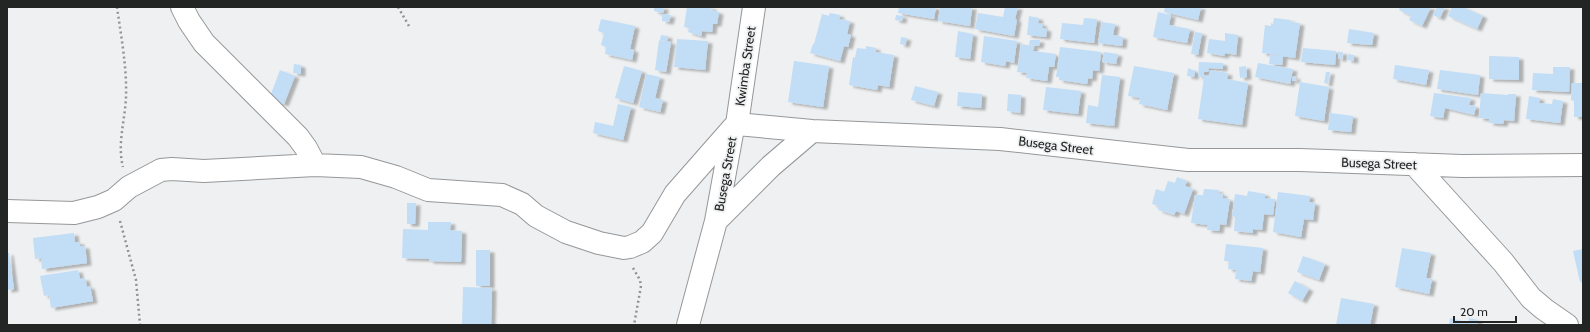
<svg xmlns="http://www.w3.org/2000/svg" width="1590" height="332" font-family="Cabin,sans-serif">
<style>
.building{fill:#c2ddf6;filter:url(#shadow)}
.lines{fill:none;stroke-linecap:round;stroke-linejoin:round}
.minor-casing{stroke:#969799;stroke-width:24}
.path{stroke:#909293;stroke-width:2.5;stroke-dasharray:2 3;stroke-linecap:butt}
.minor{stroke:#fff;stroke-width:22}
.labels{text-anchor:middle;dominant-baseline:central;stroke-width:3.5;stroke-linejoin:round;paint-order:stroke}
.street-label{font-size:13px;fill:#232424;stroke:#eef0f1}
</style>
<defs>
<filter id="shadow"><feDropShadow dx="4.5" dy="2.5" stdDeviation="1" flood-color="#0004"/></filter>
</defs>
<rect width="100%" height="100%" fill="#eef0f1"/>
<path class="building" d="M654 7H664L663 13 654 11Z
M687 7H712L711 10 719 12 717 24H713L712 32 702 31 701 36 688 32 689 28 684 27Z
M899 7H936L934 19 898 13Z
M940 7H972L970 26 938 21Z
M1005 7H1018L1015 19 1017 20 1014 36 975 29 978 13 1003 17Z
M1165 7H1201L1198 20 1164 12Z
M1400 7H1431L1422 26 1409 20 1411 16 1399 10Z
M1437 7H1445L1440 18 1433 15Z
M1452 7H1463L1483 16 1477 29 1448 16Z
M1158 12 1171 15 1169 25 1190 29 1187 43 1153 37Z
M830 13 840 15 839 19 850 21 847 34 851 35 848 47 844 46 840 61 810 53 813 44H814L822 14 829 16Z
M662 14 671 15 669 22 662 21Z
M896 15 903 16 902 21 895 20Z
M1029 16 1039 18 1038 23 1043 24 1042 28 1047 29 1046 37 1027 35Z
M1084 18 1097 19 1094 43 1060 39 1062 23 1083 25Z
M1274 18 1291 20 1290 22 1300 23 1295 58 1262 53 1265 25 1271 26V23L1273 24Z
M601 19 635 26 630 49 634 50 632 60 605 54 606 47 601 45 604 33 598 31Z
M1102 22 1115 24 1113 35 1123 37 1122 46 1098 43Z
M1349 29 1374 33 1372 45 1347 43Z
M958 31 973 34 970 59 955 57Z
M1195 32 1202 33 1198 55 1191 54Z
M1225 33 1238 35 1236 55 1225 53 1224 56 1207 53 1209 39 1225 41Z
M661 35 668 36 667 41 660 40Z
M984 36 1017 41 1014 63 1006 61 1005 66 981 62Z
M901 37 907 38 905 45 900 44Z
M677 39 708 41 705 70 674 67Z
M659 40 671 42 666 72 655 70Z
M1030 40H1040L1039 46 1029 45Z
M1021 44 1034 46 1033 51 1056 54 1054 67H1049L1047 81 1026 78 1027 73 1017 72Z
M866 46 876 48V52L894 55 889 87 878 85 877 90 849 85 853 57 855 58 857 48 866 49Z
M1060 47 1101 52 1099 71 1093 70 1092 79 1088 78 1087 84 1059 80V77H1056Z
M1303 48 1336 51 1335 65 1301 62Z
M1104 52 1118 54 1116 64 1102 62Z
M1338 52H1343L1342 59H1338Z
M1348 54 1354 55V61L1347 60Z
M1270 55 1283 56 1282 65 1269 64Z
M1489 56 1519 57V80L1489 79Z
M794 61 829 66 823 107 788 102Z
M1199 62 1223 63V69L1209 68 1208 72H1204V75L1209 76 1210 70 1228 73 1227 79 1248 83 1242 125 1198 119 1204 77H1198Z
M1258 63 1293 69 1290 84 1255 77Z
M294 64 301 65V74L293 73Z
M1395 65 1429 70 1426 85 1393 79Z
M624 66 642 71 633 103 615 98Z
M1134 66 1174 73 1167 110 1139 104 1140 98 1128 96Z
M1246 66 1247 77 1240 78 1239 67Z
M1553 67H1570L1569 92 1532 90 1533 73 1553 74Z
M1188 68 1195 71 1194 77 1187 76Z
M280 70 295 76 284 104 269 99Z
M1440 70 1480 75 1478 95 1437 89Z
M1326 72H1330L1328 84 1324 83Z
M646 74 660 77 655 98 663 100 660 112 639 107Z
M1102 75 1120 77 1114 126 1086 123 1088 105 1098 107Z
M1293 76 1296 77 1295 81H1292Z
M1300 82 1329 87 1324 121 1295 116Z
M1572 83H1583V117H1574V101L1571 100Z
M915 86 938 92 934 106 911 100Z
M1046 87 1081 91 1078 114 1043 110Z
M958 92 982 94 981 108 957 106Z
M1434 93 1471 98 1469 105 1476 106 1474 115 1445 108 1443 118 1430 116Z
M1481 93 1508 95V94H1516L1514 121 1504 120 1503 124 1489 123V119L1479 118Z
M1008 94 1021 95 1020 113 1007 111Z
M1529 96 1540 98 1539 103 1552 104 1553 99 1563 101 1560 123 1526 119Z
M618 104 631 107 623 140 593 133 595 122 613 126Z
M1330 113 1353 116 1351 132 1328 130Z
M1177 177 1187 181 1185 186 1193 189 1184 214 1176 211 1174 215 1158 210 1159 206 1152 204 1156 189 1164 192 1168 181 1175 183Z
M1204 189 1219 190 1218 193 1223 194V198L1230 199 1226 225 1220 224 1219 231 1207 230 1208 225 1191 223 1195 195H1203Z
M1248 191 1265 194V198L1275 199 1273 215 1264 214 1262 230 1253 229V233L1234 231 1235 217 1232 216 1235 194 1247 196Z
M1278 192 1310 196 1309 202 1315 203 1313 220 1304 219 1301 237 1273 232Z
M407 203H416L415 224H407Z
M428 222H451L450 230 462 231 461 262 429 261V259L402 258 403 229 428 230Z
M74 233 75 242H80V246H85L87 263 42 269 41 258 35 259 33 238Z
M1226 244 1263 248 1260 272 1253 271 1251 281 1235 279 1236 270 1228 269 1229 261H1224Z
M1402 248 1431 253 1426 278 1432 279 1429 294 1395 287Z
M1583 249V282H1580L1573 251Z
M476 250H490V286H476Z
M7 253H9L14 289 7 290Z
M1303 256 1325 264 1319 280 1297 272Z
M78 270 80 279 85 278 87 287 90 286 93 301 51 308 49 295 44 296 40 276Z
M1295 281 1309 289 1302 301 1288 293Z
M463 287 492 288 491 325H462Z
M1341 298 1374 304 1370 325H1336Z
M1450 318 1466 322 1465 325H1449Z
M1469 318 1478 320 1477 325H1468Z"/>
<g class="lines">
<defs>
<path id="minor" d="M182 7 189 21 204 43 298 137 306 148 315 165
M737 124 754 7
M1414 164 1503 262 1531 298 1544 309 1567 325
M7 211 74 213 98 207 114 200 129 187 161 170 172 169 204 171 242 169 315 165 361 167 396 177 428 190 502 195 522 204 536 216 566 232 599 243 624 248 630 247 642 242 652 233 675 194 733 128
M716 221 771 166 812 131
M688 325 716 221 733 128 737 124 812 131 1000 139 1188 160H1300L1462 166 1583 165"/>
</defs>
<use href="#minor" class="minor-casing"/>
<path class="path" d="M117 7C121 36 127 67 126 97 125 121 117 144 123 167
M398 7 409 26
M120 221 136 280 140 325
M633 268 640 280 641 286 634 325"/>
<use href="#minor" class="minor"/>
</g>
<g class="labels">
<g class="street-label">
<text transform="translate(745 66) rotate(-82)">Kwimba Street</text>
<text transform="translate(1056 145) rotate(7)">Busega Street</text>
<text transform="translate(1379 163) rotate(2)">Busega Street</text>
<text transform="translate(725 174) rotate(-80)">Busega Street</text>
</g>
</g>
<rect width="1590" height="332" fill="none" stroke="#232424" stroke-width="16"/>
<path d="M1454 316v6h62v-6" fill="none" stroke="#232424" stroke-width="2"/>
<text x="1460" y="316" font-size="12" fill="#232424" stroke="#eef0f1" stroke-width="3" paint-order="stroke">20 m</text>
</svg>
